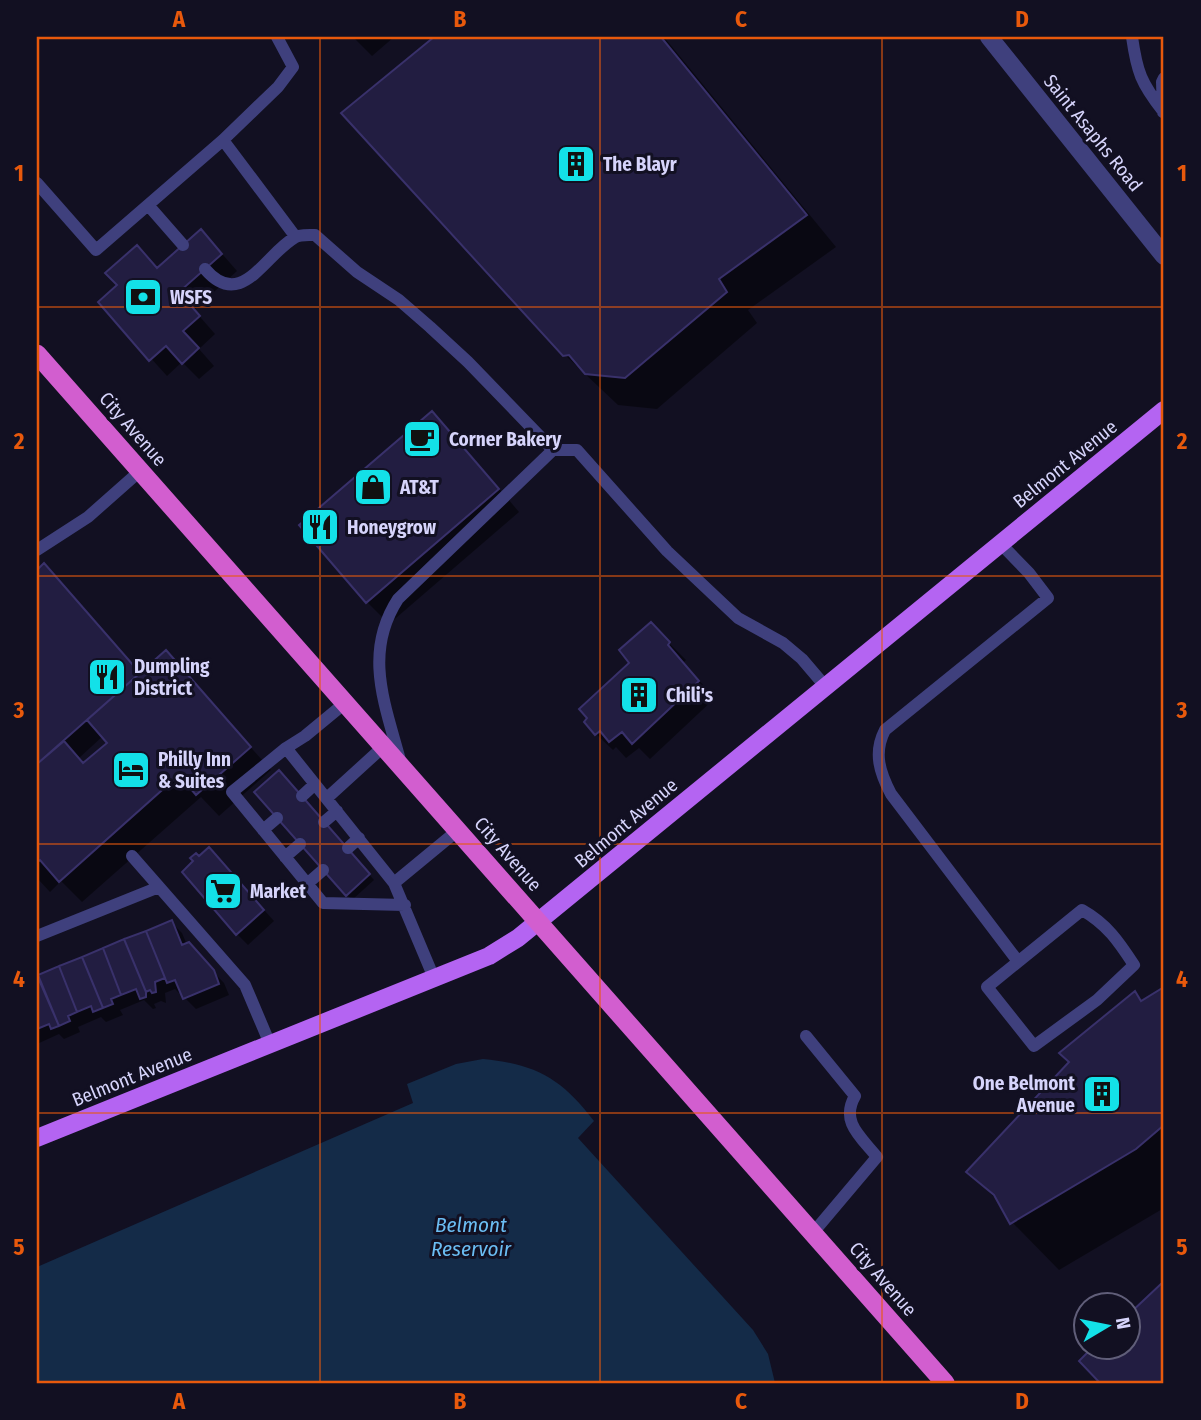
<svg xmlns="http://www.w3.org/2000/svg" width="1201" height="1420" font-family="'Fira Sans Condensed',sans-serif">
<style>
.water{fill:#142b48}
.shadow{fill:#0007;fill-rule:evenodd}
.building{fill:#221d41;stroke:#39316b;stroke-width:2}
.lines{fill:none;stroke-linecap:round;stroke-linejoin:round}
.service{stroke:#3f407d;stroke-width:12}
.tertiary{stroke:#3f407d;stroke-width:18}
.primary{stroke:#b464f2;stroke-width:18}
.trunk{stroke:#d25ecf;stroke-width:19}
.grid{fill:none;stroke:#e8590c;stroke-width:2;stroke-opacity:0.55}
.labels{text-anchor:middle;dominant-baseline:central;stroke-width:6;stroke-linejoin:round;paint-order:stroke}
.street-label{font-size:19px;fill:#d6d4fb;stroke:#121022}
.poi-label{font-size:19px;font-weight:bold;fill:#d6d4fb;stroke:#121022;text-anchor:start}
.water-label{font-size:21px;font-style:italic;fill:#6bbdf3;stroke:#121022}
.neatline{fill:none;stroke:#e8590c;stroke-width:2.5}
.grid-label{font-size:23px;text-anchor:middle;font-weight:bold;fill:#e8590c}
</style>
<rect width="100%" height="100%" fill="#121022"/>
<path class="water" d="M483 1059C536 1064 562 1079 594 1121L578 1138 753 1330 768 1354 775 1383H37V1267L413 1103 407 1084 456 1064Z"/>
<path class="shadow" d="M353 37H394L372 56Z
M437 37H664L836 247 748 310 757 323 657 409 618 405 565 355 344 113Z
M137 247 158 269 217 248 237 271 194 310 215 334 199 349 214 366 199 379 182 362 167 376 100 302 119 285Z
M432 414 454 435 519 512 389 624 367 602Z
M44 566 141 674 166 652 271 770 219 816 201 797 82 902 61 881 50 892 37 878V572ZM103 736 109 743 85 764 79 758Z
M651 625 686 660 683 663 715 698 650 759 639 748 626 758 616 747 613 750 596 734Z
M284 777 374 880 352 900 347 895Z
M199 859 220 861 274 921 248 945 237 934 196 861Z
M171 922 182 933 187 945 224 983 229 995 196 1009 185 998 182 992 179 993 175 989 165 993 166 1003 161 1001 154 1004 156 1008 153 1009 144 1000 120 1010 123 1015 106 1022 101 1017 78 1027 80 1032 64 1039 59 1034 37 1044V977Z
M1164 989V1208L1059 1270 1012 1222 1001 1204 969 1172 1135 993 1143 1001Z
M1163 1285 1164 1383H1103L1082 1361 1128 1346V1318Z"/>
<path class="building" d="M434 37H661L807 215 719 279 727 292 625 378 585 374 569 355 563 356 341 113Z
M201 229 222 254 179 292 200 316 183 331 199 348 182 364 166 346 149 361 98 302 117 285 105 273 137 245 157 268Z
M432 411 499 489 366 603 299 525Z
M44 563 140 673 37 764V570Z
M651 622 670 642 668 645 699 681 632 744 622 732 609 742 600 731 595 735 584 722 587 718 579 709 629 663 619 650Z
M166 650 251 747 196 795 179 775 59 882 40 860 37 862V764L64 741 83 763 107 743 87 720Z
M279 770 370 874 346 896 254 792Z
M209 847 264 910 236 935 182 872 193 861 190 858 196 853 199 856Z
M172 920 182 945 189 942 214 970 219 984 183 999 175 980 167 983 146 931Z
M146 931 165 978 155 982 156 992 152 993 150 990 146 992 124 939Z
M124 939 146 992V997L140 999 136 989 121 995 103 948Z
M103 948 121 995 111 999 113 1004 103 1008 82 957Z
M82 957 103 1008 93 1012 91 1006 77 1012 59 966Z
M59 966 77 1012 68 1016 70 1021 59 1026 38 975Z
M37 975 59 1026 51 1029 49 1024 37 1029Z
M1164 987V1125L1136 1149 1010 1224 994 1195 966 1172 1069 1062 1059 1053 1135 991 1141 1001Z
M1163 1282 1164 1383H1100L1079 1361 1094 1346H1128V1315Z"/>
<g class="lines">
<path class="service" d="M1132 37C1137 72 1141 83 1163 111
M1163 112 1162 82 1164 78
M223 140 295 236
M37 183 96 250 223 140 278 87 293 67 277 37
M148 205 183 245
M205 269C241 311 264 256 294 238 299 234 309 235 315 235L357 272 399 300 430 327 468 362 553 450
M1000 543 1029 573 1048 598 885 730C873 753 880 773 891 794L1017 960
M37 550 88 517 140 471
M345 703 305 736 286 748 394 883 434 978
M286 748 232 792 323 903 405 905
M400 760C385 704 363 653 398 599L553 450H577L667 551 738 618 783 643 802 659 825 686
M302 796 315 784
M327 798 383 747
M324 822 337 811
M263 830 277 818
M348 848 359 838
M132 856 245 985 270 1044
M285 857 300 844
M394 883 457 831
M307 884 323 870
M1082 910C1107 924 1119 942 1134 965L1097 1000 1034 1046 987 987Z
M37 936 159 887
M806 1036 855 1096C840 1122 861 1137 877 1157L812 1234"/>
<path class="tertiary" d="M989 37 1164 256"/>
<path class="primary" d="M37 1138 489 956 518 938 1164 410"/>
<path class="trunk" d="M37 354 945 1383"/>
</g>
<path class="grid" d="M320 37V1383M600 37V1383M882 37V1383M37 307H1164M37 576H1164M37 844H1164M37 1113H1164"/>
<defs>
<symbol id="building-square" viewBox="-11 -11 22 22"><rect x="-9" y="-9" width="18" height="18" rx="4" fill="#13e1e8" stroke="#121022"/><path d="M-4-6H4V6H1V3H-1V6H-4ZM-2.5-4.3h1.7v1.8h-1.7ZM.8-4.3h1.7v1.8H.8ZM-2.5-1h1.7V.8h-1.7ZM.8-1h1.7V.8H.8Z" fill="#111"/></symbol>
<symbol id="bank-square" viewBox="-11 -11 22 22"><rect x="-9" y="-9" width="18" height="18" rx="4" fill="#13e1e8" stroke="#121022"/><path d="M-6-4H6V4H-6ZM0-2.3a2.3 2.3 0 1 0 0 4.6a2.3 2.3 0 1 0 0-4.6Z" fill="#111"/></symbol>
<symbol id="cafe-square" viewBox="-11 -11 22 22"><rect x="-9" y="-9" width="18" height="18" rx="4" fill="#13e1e8" stroke="#121022"/><path d="M-5.5-4.5H6V0H3Q3 3.5 0 3.5H-2.5Q-5.5 3.5-5.5 0ZM3-3.2v2h1.7v-2ZM-6 4.5H4V6H-6Z" fill="#111"/></symbol>
<symbol id="shop-square" viewBox="-11 -11 22 22"><rect x="-9" y="-9" width="18" height="18" rx="4" fill="#13e1e8" stroke="#121022"/><path d="M-5-2.5h2.3a2.7 3.5 0 0 1 5.4 0H5L5.5 6h-11ZM-1.5-2.5h3a1.5 2.3 0 0 0-3 0Z" fill="#111"/></symbol>
<symbol id="restaurant-square" viewBox="-11 -11 22 22"><rect x="-9" y="-9" width="18" height="18" rx="4" fill="#13e1e8" stroke="#121022"/><path d="M-5-6h1v4h1v-4h1v4h1v-4h1v5L-1.5 .5V6h-2V.5L-5-1ZM5-6V6H3V1.5H1.5Q1.5-4 5-6Z" fill="#111"/></symbol>
<symbol id="hotel-square" viewBox="-11 -11 22 22"><rect x="-9" y="-9" width="18" height="18" rx="4" fill="#13e1e8" stroke="#121022"/><path d="M-6-4.5h1.5V1H6V5H4.5V3h-9V5H-6ZM-4 0a1.8 1.8 0 1 1 3.6 0ZM.5 0V-2.5h3Q6-2.5 6 0Z" fill="#111"/></symbol>
<symbol id="supermarket-square" viewBox="-11 -11 22 22"><rect x="-9" y="-9" width="18" height="18" rx="4" fill="#13e1e8" stroke="#121022"/><path d="M-6-5.5h2.5l.6 2H6L4.5 2H-2.5L-4.4-4H-6ZM-1.5 3.2a1.3 1.3 0 1 0 .1 0ZM3 3.2a1.3 1.3 0 1 0 .1 0Z" fill="#111"/></symbol>
</defs>
<g fill-rule="evenodd">
<use href="#building-square" x="554" y="142" width="44" height="44"/>
<use href="#bank-square" x="121" y="275" width="44" height="44"/>
<use href="#cafe-square" x="400" y="417" width="44" height="44"/>
<use href="#shop-square" x="351" y="465" width="44" height="44"/>
<use href="#restaurant-square" x="298" y="505" width="44" height="44"/>
<use href="#restaurant-square" x="85" y="655" width="44" height="44"/>
<use href="#building-square" x="617" y="673" width="44" height="44"/>
<use href="#hotel-square" x="109" y="748" width="44" height="44"/>
<use href="#supermarket-square" x="201" y="869" width="44" height="44"/>
<use href="#building-square" x="1080" y="1072" width="44" height="44"/>
</g>
<g class="labels">
<g class="street-label">
<text transform="translate(1093 133) rotate(51)">Saint Asaphs Road</text>
<text transform="translate(133 429) rotate(49)">City Avenue</text>
<text transform="translate(1065 464) rotate(-39)">Belmont Avenue</text>
<text transform="translate(626 823) rotate(-40)">Belmont Avenue</text>
<text transform="translate(508 854) rotate(49)">City Avenue</text>
<text transform="translate(132 1077) rotate(-22)">Belmont Avenue</text>
<text transform="translate(883 1279) rotate(49)">City Avenue</text>
</g>
<g class="poi-label">
<text x="603" y="164">The Blayr</text>
<text x="170" y="297">WSFS</text>
<text x="449" y="439">Corner Bakery</text>
<text x="400" y="487">AT&amp;T</text>
<text x="347" y="527">Honeygrow</text>
<text x="134" y="666">Dumpling<tspan x="134" dy="22">District</tspan></text>
<text x="666" y="695">Chili's</text>
<text x="158" y="759">Philly Inn<tspan x="158" dy="22">&amp; Suites</tspan></text>
<text x="250" y="891">Market</text>
<text x="1075" y="1083" text-anchor="end">One Belmont<tspan x="1075" dy="22">Avenue</tspan></text>
</g>
<g class="water-label">
<text x="471" y="1225">Belmont<tspan x="471" dy="24">Reservoir</tspan></text>
</g>
</g>
<rect width="1201" height="1420" fill="none" stroke="#121022" stroke-width="77"/>
<g transform="translate(1107 1326) rotate(80)"><circle r="33" fill="#121022" stroke="#605e79" stroke-width="2"/>
<path d="M0-5L12 26L0 18L-12 26Z" fill="#13e1e8"/>
<text y="-10" font-size="19" font-weight="bold" text-anchor="middle" fill="#d6d4fb">N</text>
</g>
<rect x="38" y="38" width="1124" height="1344" class="neatline"/>
<g class="grid-label">
<text x="179" y="27">A</text>
<text x="460" y="27">B</text>
<text x="741" y="27">C</text>
<text x="1022" y="27">D</text>
<text x="19" y="181">1</text>
<text x="1182" y="181">1</text>
<text x="19" y="449">2</text>
<text x="1182" y="449">2</text>
<text x="19" y="718">3</text>
<text x="1182" y="718">3</text>
<text x="19" y="987">4</text>
<text x="1182" y="987">4</text>
<text x="19" y="1255">5</text>
<text x="1182" y="1255">5</text>
<text x="179" y="1409">A</text>
<text x="460" y="1409">B</text>
<text x="741" y="1409">C</text>
<text x="1022" y="1409">D</text>
</g>
</svg>
